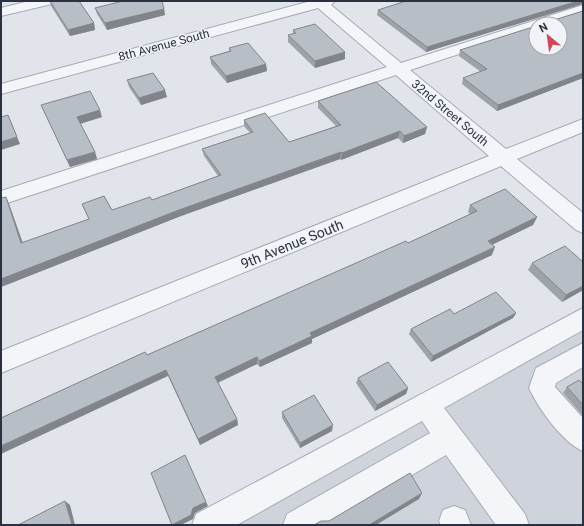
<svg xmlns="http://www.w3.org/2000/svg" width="584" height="526" font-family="Roboto,sans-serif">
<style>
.built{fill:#cfd3dc}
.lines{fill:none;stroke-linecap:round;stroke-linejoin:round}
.minor-casing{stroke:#a6abb4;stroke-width:2}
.minor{fill:#f4f5f8;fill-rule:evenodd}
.wall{fill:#9ea3aa}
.shaded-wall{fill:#81858b}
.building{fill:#b8bec6;stroke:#81858b}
.labels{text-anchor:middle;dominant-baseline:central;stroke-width:3;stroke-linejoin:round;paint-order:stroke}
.far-street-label{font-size:12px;fill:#2a3241;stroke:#f1f3f7}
.street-label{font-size:14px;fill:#2a3241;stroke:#f1f3f7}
</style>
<rect width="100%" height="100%" fill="#e1e4ea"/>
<path class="built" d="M583 318V525H207Z"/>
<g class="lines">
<defs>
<path id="minor" d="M29 1H54L52 4 1 16V8Z
M311 1H335L331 5 401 63 583 5V14L552 24H536V29L410 70 506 149 583 119V132L517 159 583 213V233L576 230 501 166 1 373V351L489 156 396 75 1 205V191L387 67 318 8 1 94V84Z
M583 308V330L444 408 525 514 529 525H496L446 455 327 525H283L287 514 430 433 422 421 237 525H192L196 514Z
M583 343V367L556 383 555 387 583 418V451C563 443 538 408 529 388L536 368Z
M454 506 465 510 471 525H441L439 521 443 510Z"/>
</defs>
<use href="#minor" class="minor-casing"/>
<use href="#minor" class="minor"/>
</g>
<path class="wall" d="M50 1H79L94 23 95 30 70 36 51 6Z
M583 1 426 52 377 15 378 10Z
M95 8 164 9 165 15 107 30 97 14Z
M583 11V78L497 111 462 84 463 78 481 72 459 56 460 50 560 24H538L539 20H554Z
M293 30 345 59 315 68 288 42V35L293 34Z
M229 48 266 64 267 71 227 83 211 64 210 57 229 51Z
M127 80 167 97 141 105 129 87Z
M318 101 427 127 425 134 403 143 398 138 341 160 340 159 181 216 1 287V198L9 204 23 243 89 219 82 204 112 210 152 200 218 176 204 156 202 149 250 133 244 126V120L289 142 336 126 318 108Z
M41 105 102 117 80 124 95 152 97 159 70 167Z
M470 205 537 217 533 225 492 245V255L312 339V343L260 367 257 364 218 383 237 419 238 425 200 445 168 376 147 355 408 243 470 214 468 212Z
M583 262V290L562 302 528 270 532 263Z
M516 313 513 318 431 362 409 334 411 329 454 314Z
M358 378 408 388 406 394 375 411 356 383Z
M583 384V416L563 393 567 387Z
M282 412 332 431 300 448 282 418Z"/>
<path class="shaded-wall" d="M578 1H583V4L426 52 427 47Z
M164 9 165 15 107 30 105 23Z
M94 23 95 30 70 36 68 30Z
M345 52V59L315 68V61Z
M266 64 267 71 227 83 226 76Z
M583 73V78L497 111 498 105Z
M165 90 167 97 141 105 139 98Z
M100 110 102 117 79 124 77 117Z
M8 115 20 144 1 150V142Z
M427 127 425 134 403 143 404 136Z
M400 131 398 138 341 160 342 153Z
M95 152 97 159 70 167 67 160Z
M341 152 340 159 181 216 1 287V279L179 210Z
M6 197 9 204 25 250 21 243Z
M537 217 533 225 485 248 488 241Z
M495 247 492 255 312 339V343L260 367 259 361 310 333Z
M583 286V290L562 302 566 295Z
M516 313 513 318 431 362 433 356Z
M257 357V364L216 383 215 377Z
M166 370 168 376 1 454V446Z
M408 388 406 394 375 411 377 405Z
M237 419 238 425 200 445 198 439Z
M333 425 332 431 300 448V443Z
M422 493 419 499 376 525H369Z
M65 501 70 505 75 525H72Z
M206 502 208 506 195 513 193 519 181 525H172L193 508Z"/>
<path class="building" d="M50 1H79L94 23 68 30Z
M123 1H162L164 9 105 23 95 8Z
M406 1H578L427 47 378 10Z
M583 11V73L498 105 463 78 487 69 460 50 536 26V48H560V24H539V20H554Z
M315 24 345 52 315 61 288 35 296 33 293 30Z
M248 43 266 64 226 76 210 57 231 51 229 48Z
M153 73 165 90 139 98 127 80Z
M376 82 427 127 404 136 400 131 342 153 341 152 179 210 1 279V198L6 197 21 243 89 219 82 204 104 196 112 210 150 197 152 200 221 175 202 149 253 132 244 120 265 113 289 142 341 125 318 101Z
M90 91 100 110 77 117 95 152 67 160 41 105Z
M8 115 17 137 1 142V117Z
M505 189 537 217 488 241 495 247 310 333 312 336 259 361 257 357 215 377 237 419 198 439 166 370 1 446V418L145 352 147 355 406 241 408 243 477 211 470 205Z
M565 246 583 262V286L566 295 532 263Z
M496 292 516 313 433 356 411 329 450 309 454 314Z
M388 362 408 388 377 405 358 378Z
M579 380 583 384V405L567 387Z
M314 395 333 425 300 443 282 412Z
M185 455 206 502 193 508 191 515 172 525 151 473Z
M410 473 422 493 369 525H314L321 521H329Z
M65 501 72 525H18Z"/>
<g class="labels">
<g class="far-street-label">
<text transform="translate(164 45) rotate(-15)">8th Avenue South</text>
<text transform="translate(450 113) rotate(40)">32nd Street South</text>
</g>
<g class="street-label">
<text transform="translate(292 244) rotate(-22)">9th Avenue South</text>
</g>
</g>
<rect width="584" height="526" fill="none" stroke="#2a3241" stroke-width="4"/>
<g transform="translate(548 36) rotate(331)"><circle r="19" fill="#f1f3f7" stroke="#a1a6ae"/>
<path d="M0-3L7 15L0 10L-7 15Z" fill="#cd485a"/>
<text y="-6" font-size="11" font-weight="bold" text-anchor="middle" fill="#2a3241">N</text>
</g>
</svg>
